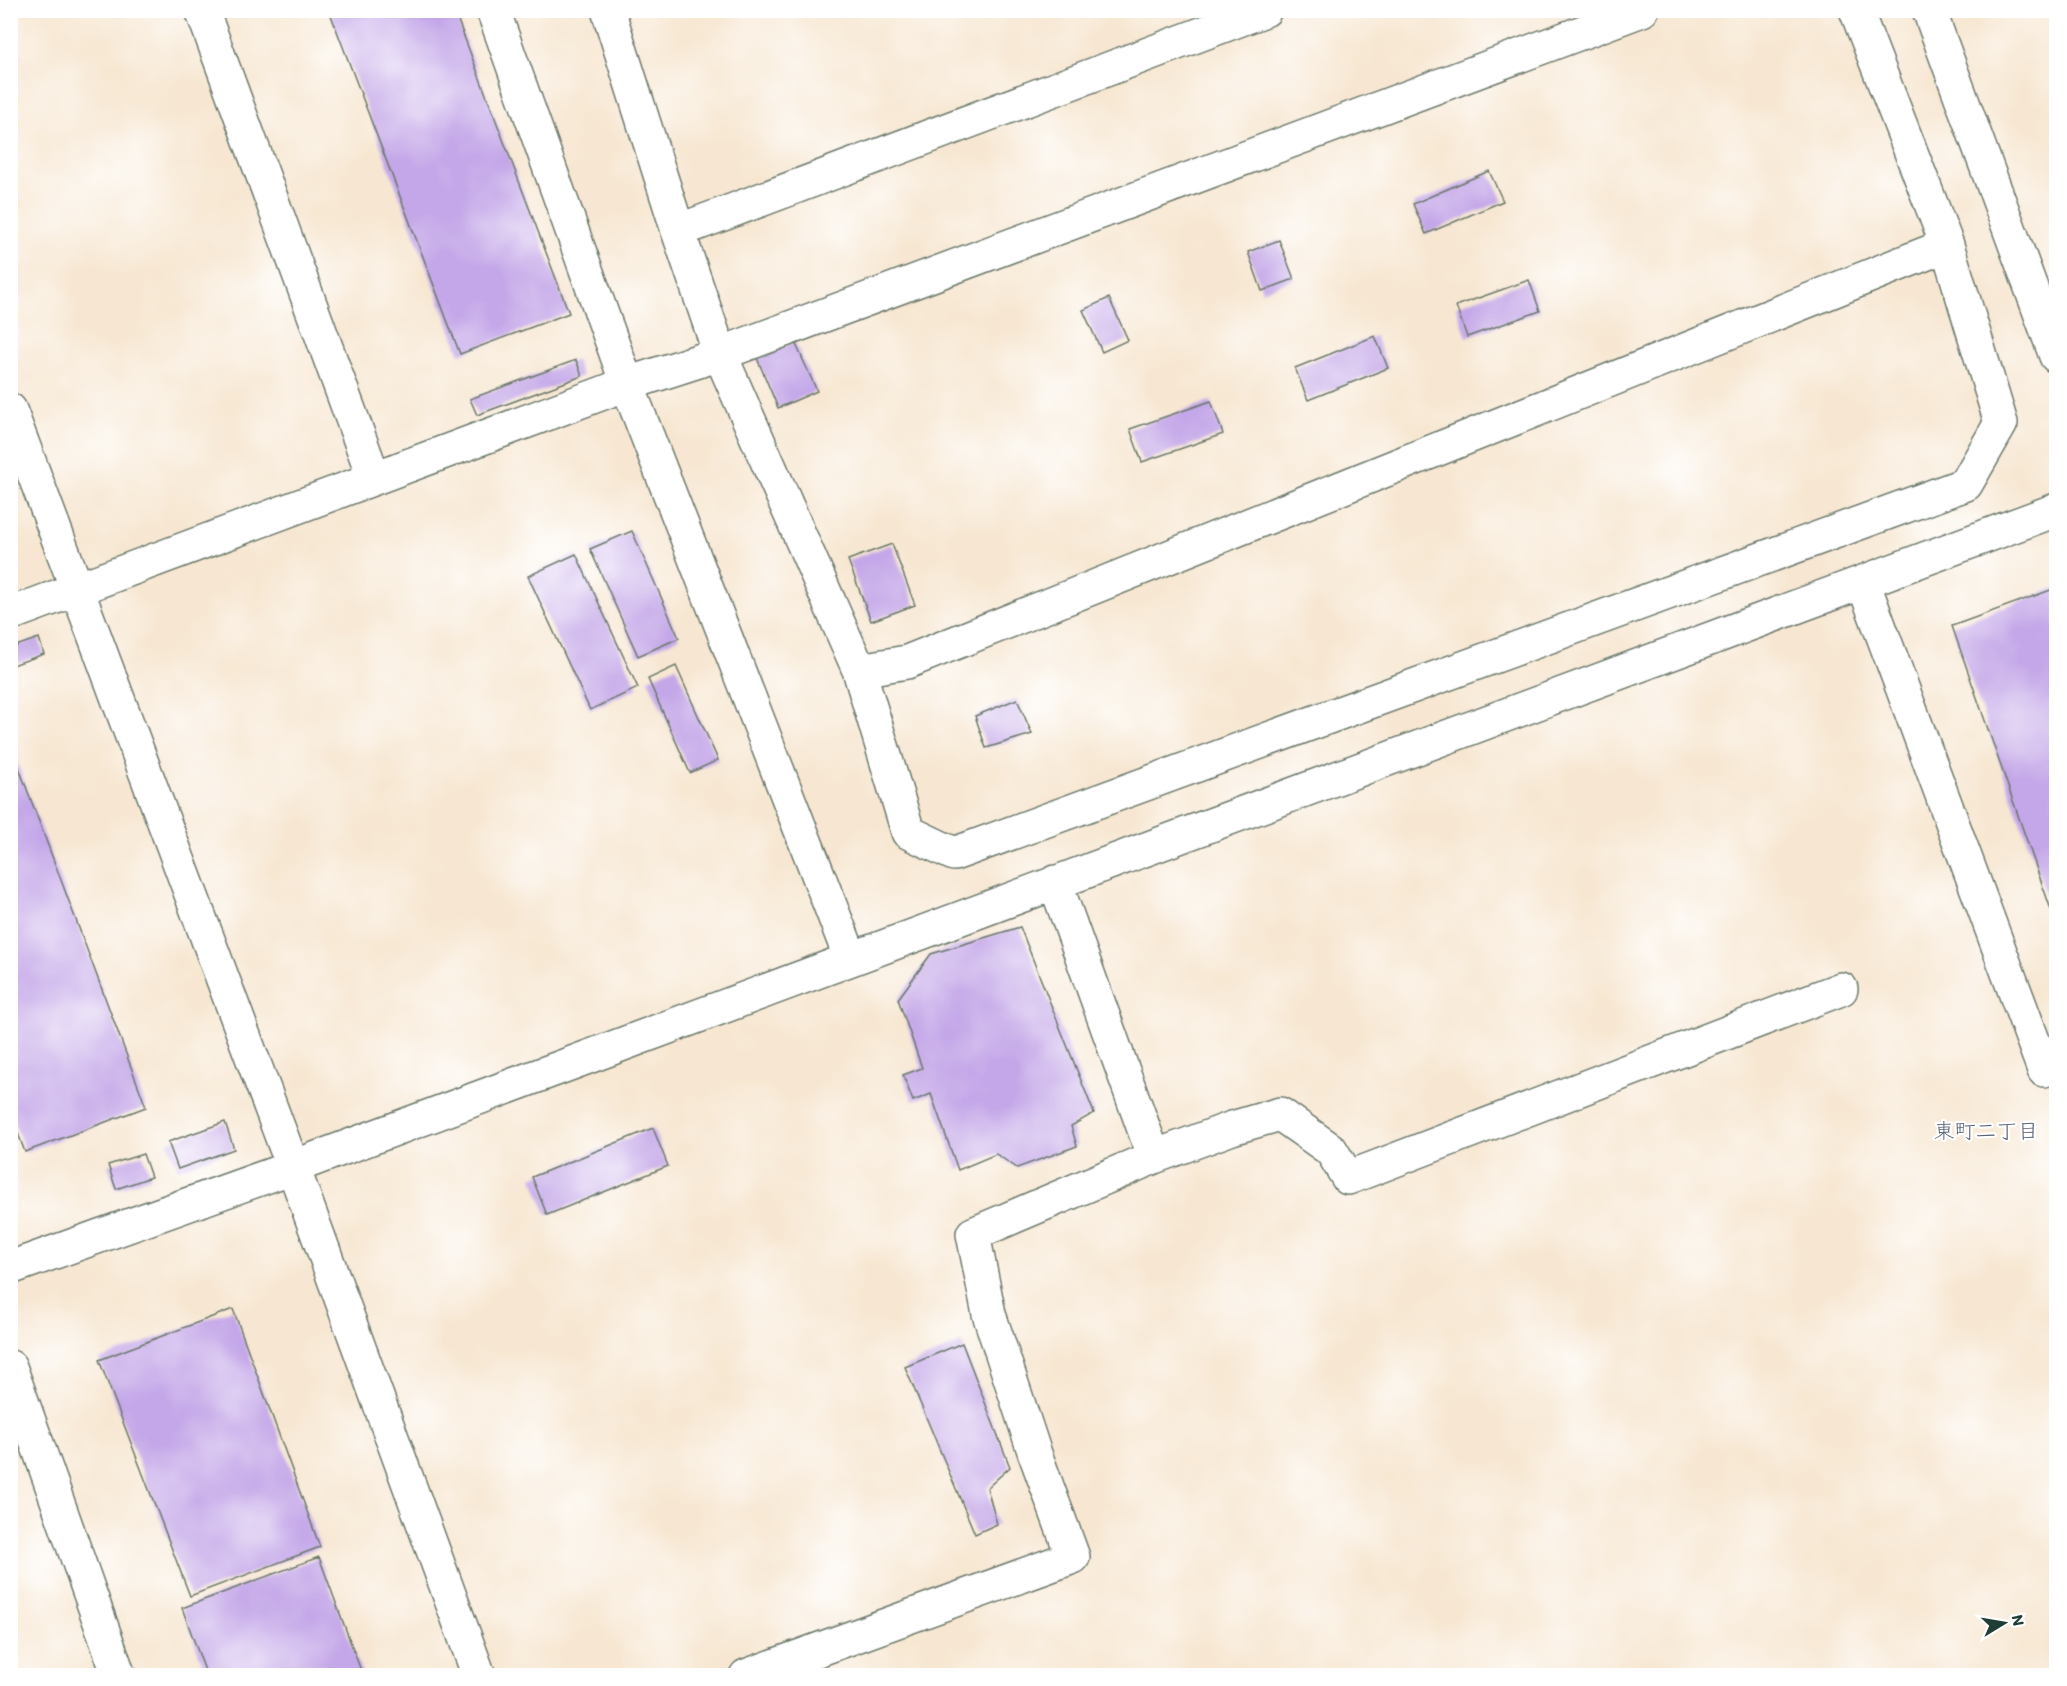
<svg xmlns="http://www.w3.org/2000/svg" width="2067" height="1686" font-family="Itim,'Klee One',sans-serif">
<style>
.building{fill:#c4a7e8}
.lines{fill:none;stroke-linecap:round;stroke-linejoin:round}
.minor-casing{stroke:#6b786b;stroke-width:36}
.minor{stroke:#fff;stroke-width:33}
.labels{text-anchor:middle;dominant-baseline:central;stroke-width:4.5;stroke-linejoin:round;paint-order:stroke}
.neighbourhood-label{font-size:21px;fill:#596273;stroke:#fff}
</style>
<rect width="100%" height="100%" fill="#fff"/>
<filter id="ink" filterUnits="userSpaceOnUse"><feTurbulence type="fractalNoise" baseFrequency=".0167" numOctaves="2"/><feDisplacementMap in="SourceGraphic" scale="12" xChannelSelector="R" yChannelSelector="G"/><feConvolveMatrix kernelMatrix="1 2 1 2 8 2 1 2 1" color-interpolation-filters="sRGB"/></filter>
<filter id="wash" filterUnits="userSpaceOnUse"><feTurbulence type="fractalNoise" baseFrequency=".008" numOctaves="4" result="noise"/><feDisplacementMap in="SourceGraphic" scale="24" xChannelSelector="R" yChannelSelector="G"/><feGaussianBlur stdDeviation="1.35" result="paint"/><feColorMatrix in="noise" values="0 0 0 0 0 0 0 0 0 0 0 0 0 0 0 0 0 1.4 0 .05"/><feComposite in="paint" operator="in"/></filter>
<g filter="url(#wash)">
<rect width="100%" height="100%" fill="#f7e7d2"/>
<g id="blocks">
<path class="building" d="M329 10H454L569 313 460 354Z
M10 40 17 59 10 62Z
M1489 171 1503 201 1426 234 1413 204Z
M1279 240 1294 279 1262 291 1248 252Z
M1529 280 1540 311 1467 337 1456 306Z
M1109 298 1128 340 1102 352 1083 310Z
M1375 336 1388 368 1308 400 1295 368Z
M795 342 817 391 778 408 757 358Z
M576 360 582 376 477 415 470 399Z
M1211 401 1223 434 1142 462 1130 429Z
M632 531 679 638 638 656 590 549Z
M892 544 915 605 871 621 848 560Z
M576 554 638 688 590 710 528 576Z
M2056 588V924L1952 626Z
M39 638 44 654 10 666V648Z
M676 666 718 760 690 773 648 679Z
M1017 699 1032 734 986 748 975 716Z
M10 744 146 1107 25 1152 10 1112Z
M1020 927 1094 1113 1071 1126 1077 1146 1017 1168 996 1154 958 1170 931 1094 913 1101 903 1075 922 1068 898 999 931 954Z
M225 1122 234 1149 178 1169 168 1142Z
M653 1128 668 1166 547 1215 532 1177Z
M143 1154 151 1177 116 1189 108 1165Z
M233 1309 320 1547 190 1596 99 1360Z
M962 1343 1010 1467 987 1488 997 1524 975 1534 905 1367Z
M319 1557 363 1676H207L182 1608Z"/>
</g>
</g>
<g filter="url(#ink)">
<use href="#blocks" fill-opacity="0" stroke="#6b786b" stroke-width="1.5"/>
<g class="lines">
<defs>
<path id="minor" d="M202 10 374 478
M493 10 627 384 851 959
M608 10 678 231
M1856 10 1947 245
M1929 10 2056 356
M1947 245 2001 423 1966 484 954 854 908 832 859 670 907 662Z
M10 410 293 1167 479 1676
M1863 582 2044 1070 2056 1066
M10 614 627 384 720 354 678 231 1265 10
M859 670 720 354 1642 10
M1154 1157 1232 1128 1280 1114 1331 1150 1348 1178 1841 989
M10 1268 293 1167 2056 510
M10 1367 119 1676
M746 1676 1073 1557 1034 1451 989 1314 973 1234 1154 1157 1055 882"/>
</defs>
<use href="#minor" class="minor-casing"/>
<use href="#minor" class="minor"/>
</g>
</g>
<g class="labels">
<g class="neighbourhood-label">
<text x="1986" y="1130">東町二丁目</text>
</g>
</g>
<rect width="2067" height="1686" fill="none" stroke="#fff" stroke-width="36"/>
<g transform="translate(2004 1623) rotate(79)" stroke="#ffffff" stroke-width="4.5" paint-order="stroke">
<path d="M0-4.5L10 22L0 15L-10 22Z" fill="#1f3d34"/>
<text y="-9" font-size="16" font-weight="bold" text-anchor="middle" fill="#1f3d34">N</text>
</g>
</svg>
